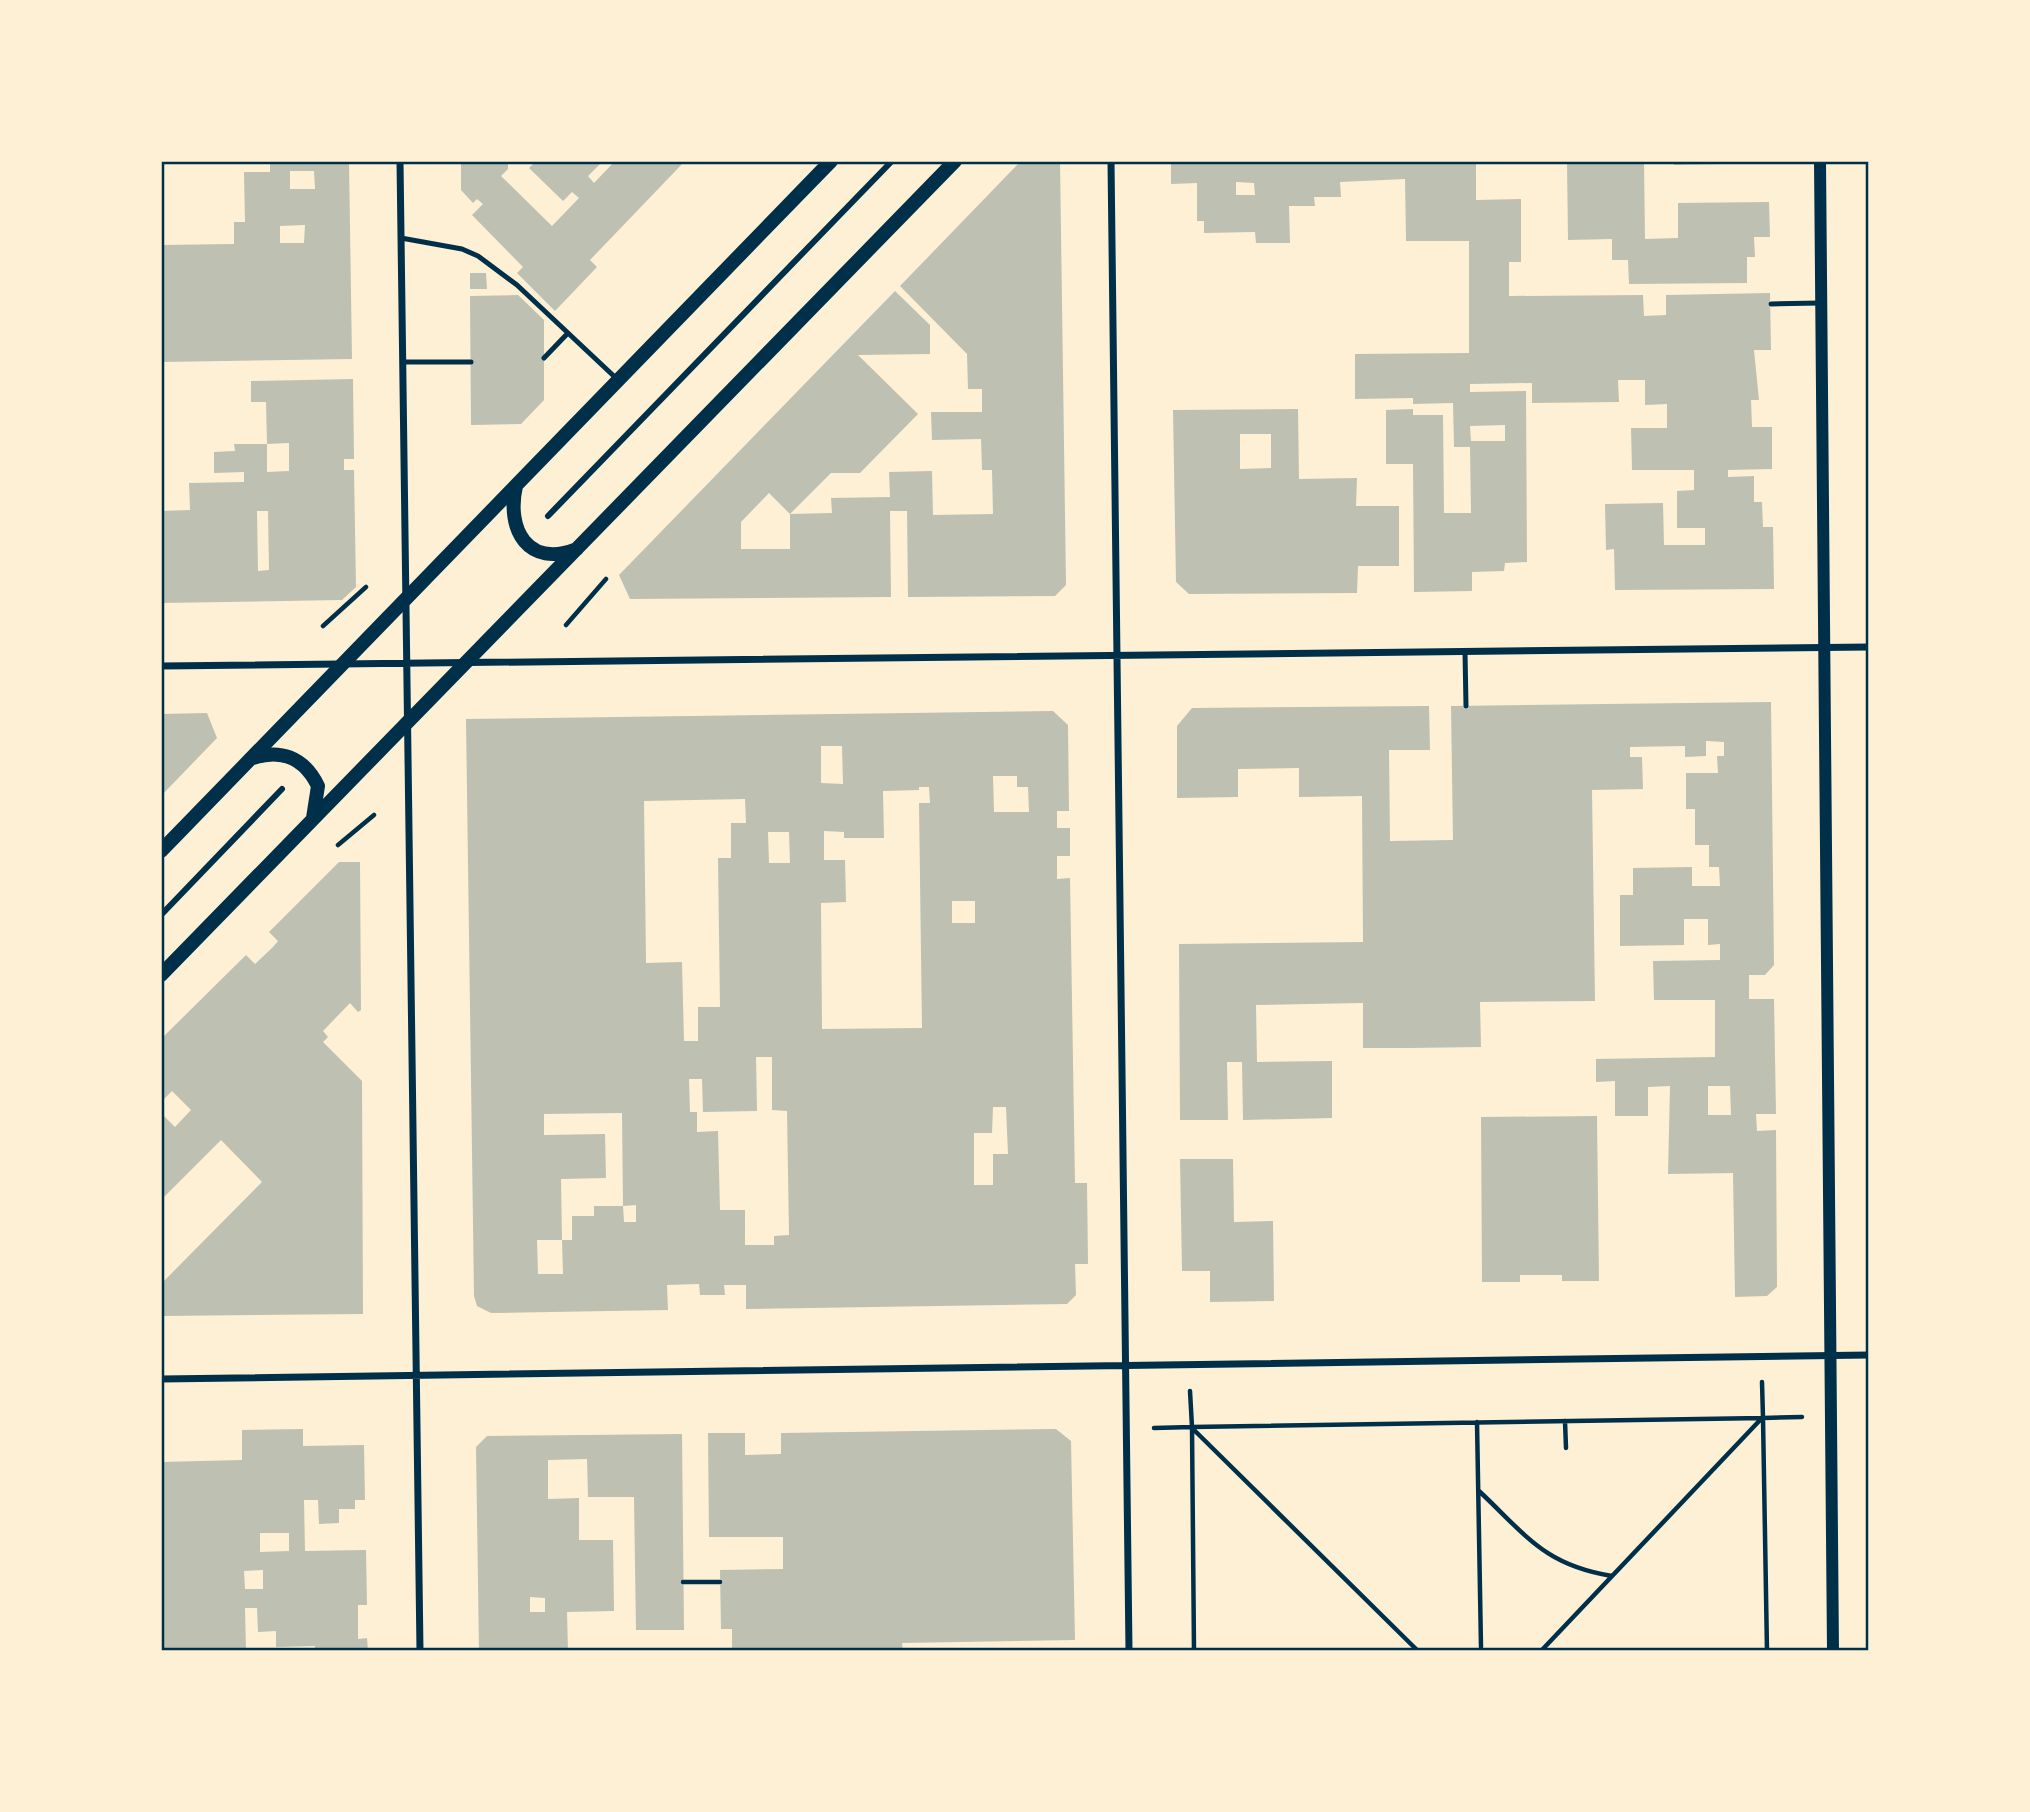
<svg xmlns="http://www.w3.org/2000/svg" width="2030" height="1812" font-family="Quicksand,sans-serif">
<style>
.building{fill:#bec0b2;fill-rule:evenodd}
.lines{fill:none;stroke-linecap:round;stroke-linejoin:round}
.path{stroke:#003049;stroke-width:4.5}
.service{stroke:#003049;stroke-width:5}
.pedestrian{stroke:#003049;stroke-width:6}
.minor{stroke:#003049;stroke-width:7}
.tertiary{stroke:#003049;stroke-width:12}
.secondary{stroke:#003049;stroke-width:14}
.neatline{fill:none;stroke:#003049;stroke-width:2.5}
</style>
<rect width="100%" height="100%" fill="#fdf0d5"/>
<path class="building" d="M270 161H349L352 359 161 362V245L234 244V222H245L244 172H270ZM290 171H314L315 189H290ZM305 225 304 243H280V226Z
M461 161H508V169L501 176 552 226 579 198 572 192 563 201 529 168 536 161H603L588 176 594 183 615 161H685L590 260 597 267 555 311 517 273 523 267 472 215 483 204 477 199 473 203 461 190Z
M1021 161H1060L1066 585 1055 596 908 597 907 511H890L891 597 630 599 619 575 895 291 930 325V354L858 355 918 414 860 473H831L790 514 769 493 741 522V549H790V514L832 513 831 498 890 497 889 472 932 471 933 515 993 514 992 470H982L981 439 932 440 931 412H982V389H968L967 354 900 286Z
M1171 161H1476V200L1521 199V262H1509V296L1643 295 1644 316 1666 315V295L1770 293 1771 350H1754L1759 400H1751L1752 427H1772V469L1728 470V477L1754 476V502H1762L1763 527H1773L1774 589 1615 590 1614 549 1606 550 1605 504 1663 503 1664 545H1705V528H1677V491L1694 490V470H1632L1631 428H1667V404L1645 405V380H1618L1619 402 1532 403V383L1470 384V392L1526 391 1527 562 1505 563 1504 571 1472 572V591L1414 592 1413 464H1386V410L1413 409V415H1443L1444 513H1471L1470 447H1454L1453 403 1413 404V398L1355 399V354L1469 353V241H1406L1405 179 1340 182 1341 197H1314L1315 206H1289L1290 243H1256L1255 232 1204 233V221H1197V183L1171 184ZM1236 182 1254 183 1255 195H1236ZM1505 425V441H1471L1470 426Z
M1567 161H1644L1645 239 1678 238V203L1769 202 1770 237H1754L1755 257H1747V283L1629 284 1628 260H1612V239L1568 240Z
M1674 161H1770V163L1674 165Z
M470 273H486L487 289H470Z
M518 295 544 320V400L521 424 471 425 470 296Z
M353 379 354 459H344V470H354L356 587 342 600 161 603V511L190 510 189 483 244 482V472L214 473V452L235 451 234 444H267L266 402H251V381ZM289 443V471L267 472V444ZM257 511H268L269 570 258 571Z
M1298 409 1299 479 1357 478 1356 506H1399V566H1358L1357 593 1189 594 1176 582 1173 410ZM1240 434H1271V468L1240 469Z
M1771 702 1774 965 1765 975H1749V999H1774L1776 1114H1756L1757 1131 1776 1130 1777 1287 1767 1296 1735 1297 1733 1173 1668 1174 1670 1086 1648 1087V1116H1615V1081L1596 1082V1059L1715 1057V1000H1654L1653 961 1720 960V944L1708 945V919H1684V945L1620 946V895H1633V868L1692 867V886H1720L1719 867H1709V845H1695V809H1686V773H1718L1717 756H1724V742L1706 741V756L1685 757V746L1630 747V757H1642L1643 789 1592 790 1595 1001 1480 1002 1481 1047 1409 1048H1363V1003L1256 1005 1257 1062 1332 1061V1118L1243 1120 1242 1062H1227L1228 1120H1180L1179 944 1363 942 1362 796 1299 797V768L1238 769V797L1177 798V726L1192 708 1429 706 1430 750H1389L1390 841 1453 840 1451 706ZM1708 1086H1730L1731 1115H1708Z
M1053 711 1068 725 1069 811H1057V828H1070V856H1057V879L1070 878 1075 1183H1087L1088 1264H1075L1076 1295 1067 1304 746 1309V1285H724L725 1295H700L699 1284 667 1285 668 1310 491 1313 477 1306 474 1296 466 719ZM821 746H842L843 784 821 783ZM993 776H1017V787H1028L1029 812H994ZM919 787H929L930 803H919L922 1028 822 1029 821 903 846 902 845 860H824V831L844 832V838H884L883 791 919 790ZM745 799 746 823H731V858H718L720 1007H698V1041H684L682 962 646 963 644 801ZM768 832H789L790 863H769ZM952 901H975V923H952ZM756 1057H772V1110L787 1111 789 1235 774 1236V1245H745V1210H720L718 1131 697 1132V1112H690L689 1079H702L703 1112 757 1111ZM993 1107H1006L1008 1154H993V1185H974V1133H992ZM622 1113 623 1206H594V1216H572V1240H562L563 1274H538L537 1240H562L561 1179 606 1178 605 1134 544 1135V1114ZM636 1205V1222H624L623 1206Z
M207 713 217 738 161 796V714Z
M339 862H360L361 1010 358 1012 350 1003 323 1031 328 1037 323 1042 362 1081 363 1314 161 1316V1284L262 1182 221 1140 161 1200V1113L175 1127 191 1110 172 1091 161 1102V1039L246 955 255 964 273 947 278 941 269 932Z
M1597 1116 1599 1281H1562V1275H1520V1282H1482L1481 1117Z
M1180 1159H1233L1234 1222 1273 1221 1274 1301 1210 1302V1271H1182Z
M303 1429V1446L364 1445 365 1500H355V1509H339V1523L319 1524 318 1500H304L305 1551 366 1550 367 1605H358V1639L367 1638 368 1651H315V1646L276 1647V1631L258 1632 257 1608H245L246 1651H161V1462L242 1460V1430ZM260 1533H289V1551L260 1552ZM263 1570V1589H245L244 1571Z
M1056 1429 1071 1441 1075 1640 902 1643 903 1651H732V1629H721L720 1570 783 1569V1537H709L708 1433H745V1455L781 1454V1433Z
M682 1434 684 1630H636L634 1497H588L587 1459 548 1460V1499L579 1498V1540H613L614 1611 567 1612 568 1651H479L476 1447 487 1436ZM530 1597 545 1598V1612H530Z"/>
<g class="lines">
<path class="path" d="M566 625 606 579
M323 626 366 587
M338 845 374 815
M1762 1382 1763 1418 1802 1417
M1565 1421 1566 1448
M1477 1422 1481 1647
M1154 1428 1192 1427 1190 1391
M1192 1428 1418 1651
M1479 1491C1526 1535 1544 1565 1612 1576
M683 1582H720
M1194 1651 1192 1427 1763 1418 1767 1651
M1541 1651 1762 1418"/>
<path class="service" d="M401 238 462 249 478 256 517 285 618 380
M1771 304 1820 303
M544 358 568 333
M403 362H471
M1465 652 1466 706"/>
<path class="pedestrian" d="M548 516 892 161
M161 915 282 789"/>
<path class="minor" d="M400 161 420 1651
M1111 161 1129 1651
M161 666 1869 647
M161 1379 1869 1355"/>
<path class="tertiary" d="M1820 161 1833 1651"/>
<path class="secondary" d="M516 486C506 530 528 568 577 549
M250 759C280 748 304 757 318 786L313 818
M161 851 831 161
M161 975 955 161"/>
</g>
<rect width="2030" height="1812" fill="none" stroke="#fdf0d5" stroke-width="326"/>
<rect x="163" y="163" width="1704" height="1486" class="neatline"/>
</svg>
